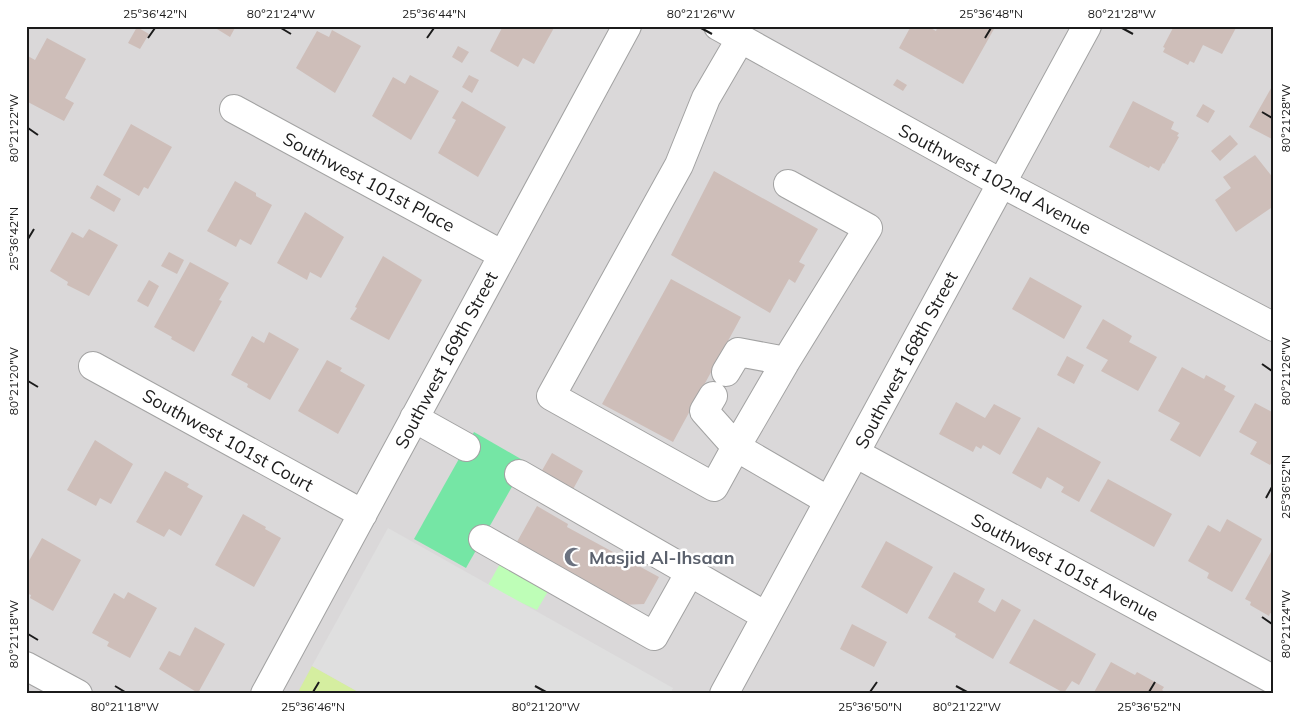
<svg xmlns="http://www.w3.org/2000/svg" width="1300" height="720" font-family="Mulish,sans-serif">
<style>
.residential{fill:#dad8d9}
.grass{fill:#d5eea0}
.park{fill:#befeb7}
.pitch{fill:#75e6a5}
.parking{fill:#dfdfdf}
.building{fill:#cebeb9}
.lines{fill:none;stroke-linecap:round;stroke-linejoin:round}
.minor-casing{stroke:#a2a2a2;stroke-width:30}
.minor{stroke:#fff;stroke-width:28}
.ticks{fill:none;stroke:#1b1b1b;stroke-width:2}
.labels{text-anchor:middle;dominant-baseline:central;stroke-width:5;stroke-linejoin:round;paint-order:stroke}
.street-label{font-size:18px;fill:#1b1b1b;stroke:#fff}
.worship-label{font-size:18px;font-weight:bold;fill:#5b616d;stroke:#fff;text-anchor:start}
.neatline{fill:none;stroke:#1b1b1b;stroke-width:2}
.ticks-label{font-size:12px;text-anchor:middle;fill:#1b1b1b}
</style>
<rect width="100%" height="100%" fill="#eee7e0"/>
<path class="residential" d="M26 26H1274V694H26Z"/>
<path class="grass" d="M312 666 362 694H297Z"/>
<path class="park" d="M502 560 550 588 537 610 487 587Z"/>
<path class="pitch" d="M474 432 526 462 466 568 414 539Z"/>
<path class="parking" d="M388 528 673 688 670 694H362L312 666Z"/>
<path class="building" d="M212 26H236L230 37Z
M503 26H555L534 64 523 58 518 67 490 51Z
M911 26H927L936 31 938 26H988L994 29 963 84 899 48Z
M1174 26H1237L1222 54 1203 45 1194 63 1190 61 1188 65 1163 52 1165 48 1163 47Z
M137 27 149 34 140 49 128 43Z
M332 30 361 46 335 93 296 68 317 31 329 37Z
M47 38 86 59 65 98 74 103 64 121 26 101V55L35 60Z
M458 46 469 52 462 63 452 57Z
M410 75 439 91 411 140 372 116 393 77 405 84Z
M469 75 479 80 472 93 462 87Z
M897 79 907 85 903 91 893 85Z
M1274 83V140L1249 127Z
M462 101 506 127 478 177 438 153 456 120 452 118Z
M1133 101 1174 122 1171 129 1179 133 1177 136 1179 137 1164 164 1163 163 1159 171 1150 166 1149 168 1109 147Z
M1203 104 1215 111 1208 123 1196 116Z
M131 124 172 147 148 189 144 187 139 196 103 175Z
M1230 135 1238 144 1220 161 1211 151Z
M1255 155 1274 179V206L1236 232 1215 200 1231 188 1223 177Z
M714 171 818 229 799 262 805 265 795 283 789 279 770 313 671 255Z
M235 181 256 193V196L272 205 251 245 240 239 236 247 207 231Z
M97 185 121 199 114 212 90 198Z
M305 212 344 237 321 278 310 272 307 280 277 263Z
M89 229 118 245 89 296 67 285 68 282 50 271 72 232 83 238Z
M169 252 184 260 177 274 161 266Z
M383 256 422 280 389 340 350 319 357 308 355 307Z
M190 262 229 283 219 300 222 301 194 352 171 339 172 337 154 327Z
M1030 277 1082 306 1064 339 1012 309Z
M671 279 741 317 673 442 602 404Z
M149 280 159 286 148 307 137 301Z
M1103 319 1132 336 1129 342 1157 357 1138 391 1101 371 1108 360 1086 348Z
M269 332 299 349 270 400 247 387 248 384 231 375 252 336 264 343Z
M1067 356 1084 365 1074 384 1057 375Z
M327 360 342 368 340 371 365 385 338 434 298 411Z
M1182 367 1204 379 1206 375 1226 386 1224 390 1235 396 1200 457 1170 440 1180 423 1158 411Z
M956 402 985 418 994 404 1021 418 1000 455 983 445 981 449 976 446 973 452 939 434Z
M1255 403 1274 413V459L1270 465 1250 454 1257 442 1239 432Z
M1038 427 1101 462 1079 502 1061 492 1064 487 1047 477 1041 489 1012 473Z
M95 440 133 464 111 504 100 498 96 506 67 490Z
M552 453 583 471 571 493 540 474Z
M165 471 189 484 187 487 203 496 181 536 169 529 164 537 136 522Z
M1108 479 1172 514 1154 547 1090 511Z
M537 506 568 524 567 527 659 577 644 604 621 605 513 549Z
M243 514 266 527 265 529 281 538 254 587 215 565Z
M1227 519 1262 539 1232 592 1207 578 1209 573 1188 561 1208 525 1220 532Z
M42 538 81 560 53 611 30 598 31 595 26 593V566Z
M886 541 933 567 907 614 861 587Z
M1271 552 1274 554V615L1270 613 1269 616 1250 605 1251 602 1245 599Z
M954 572 985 589 978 602 995 612 1002 599 1021 610 993 659 955 637 956 634 928 618Z
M128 592 157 608 130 658 107 646 109 642 92 633 114 593 124 599Z
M1034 619 1096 654 1079 685 1072 681 1064 693 1009 663Z
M852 624 887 642 874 667 840 649Z
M195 627 225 644 198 693 159 669 169 651 180 656Z
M1111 662 1135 675 1137 672 1164 687 1162 690 1168 694H1093Z"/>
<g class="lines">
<defs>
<path id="minor" d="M718 26 1001 183 1274 327
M741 38 706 98 679 165 551 396 714 487 736 447 829 501
M234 109 503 255
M93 366 363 514
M726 372 738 352 786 361
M713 396 704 411 736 447 786 361 868 228 788 184
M414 418 466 447
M855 453 1274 680
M519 474 766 616
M483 539 654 636 690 572
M26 666 78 694
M265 694 627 26
M724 694 1087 26"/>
</defs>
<use href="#minor" class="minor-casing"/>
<use href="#minor" class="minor"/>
</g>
<path class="ticks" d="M281 28 291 34M701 28 712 34M1122 28 1133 34M148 38 155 28M427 38 434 28M985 38 991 28M1262 112 1272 118M28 128 38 135M28 239 34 229M1262 364 1272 371M28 381 38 387M1266 498 1272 487M1262 617 1272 624M28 634 38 640M115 686 125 692M535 686 546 692M956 686 967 692M313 692 319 682M870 692 877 682M1149 692 1155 682"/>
<defs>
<symbol id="mosque-bare" viewBox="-9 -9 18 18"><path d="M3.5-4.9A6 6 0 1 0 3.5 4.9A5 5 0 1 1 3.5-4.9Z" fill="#6b7280" stroke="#fff" stroke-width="2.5" paint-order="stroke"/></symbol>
</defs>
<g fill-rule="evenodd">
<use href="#mosque-bare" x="560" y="543" width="28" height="28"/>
</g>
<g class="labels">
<g class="street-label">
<text transform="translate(995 179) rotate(28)">Southwest 102nd Avenue</text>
<text transform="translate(369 182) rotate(28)">Southwest 101st Place</text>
<text transform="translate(446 360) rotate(-62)">Southwest 169th Street</text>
<text transform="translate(906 360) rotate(-62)">Southwest 168th Street</text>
<text transform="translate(228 440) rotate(29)">Southwest 101st Court</text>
<text transform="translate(1065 567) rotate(28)">Southwest 101st Avenue</text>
</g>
<g class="worship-label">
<text x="589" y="557">Masjid Al-Ihsaan</text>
</g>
</g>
<rect width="1300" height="720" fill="none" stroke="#ffffff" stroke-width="55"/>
<rect x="28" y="28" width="1244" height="664" class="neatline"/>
<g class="ticks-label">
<text x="155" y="18">25°36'42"N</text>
<text x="281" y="18">80°21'24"W</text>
<text x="434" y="18">25°36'44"N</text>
<text x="701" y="18">80°21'26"W</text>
<text x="991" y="18">25°36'48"N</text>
<text x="1122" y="18">80°21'28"W</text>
<text transform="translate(1286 118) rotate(-90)" y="4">80°21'28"W</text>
<text transform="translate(14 128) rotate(-90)" y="4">80°21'22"W</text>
<text transform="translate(14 239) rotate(-90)" y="4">25°36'42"N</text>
<text transform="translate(1286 371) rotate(-90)" y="4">80°21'26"W</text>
<text transform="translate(14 381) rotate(-90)" y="4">80°21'20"W</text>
<text transform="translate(1286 487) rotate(-90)" y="4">25°36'52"N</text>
<text transform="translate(1286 624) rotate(-90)" y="4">80°21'24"W</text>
<text transform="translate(14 634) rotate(-90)" y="4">80°21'18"W</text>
<text x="125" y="711">80°21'18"W</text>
<text x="313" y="711">25°36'46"N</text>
<text x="546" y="711">80°21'20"W</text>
<text x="870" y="711">25°36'50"N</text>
<text x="967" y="711">80°21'22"W</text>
<text x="1149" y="711">25°36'52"N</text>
</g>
</svg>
